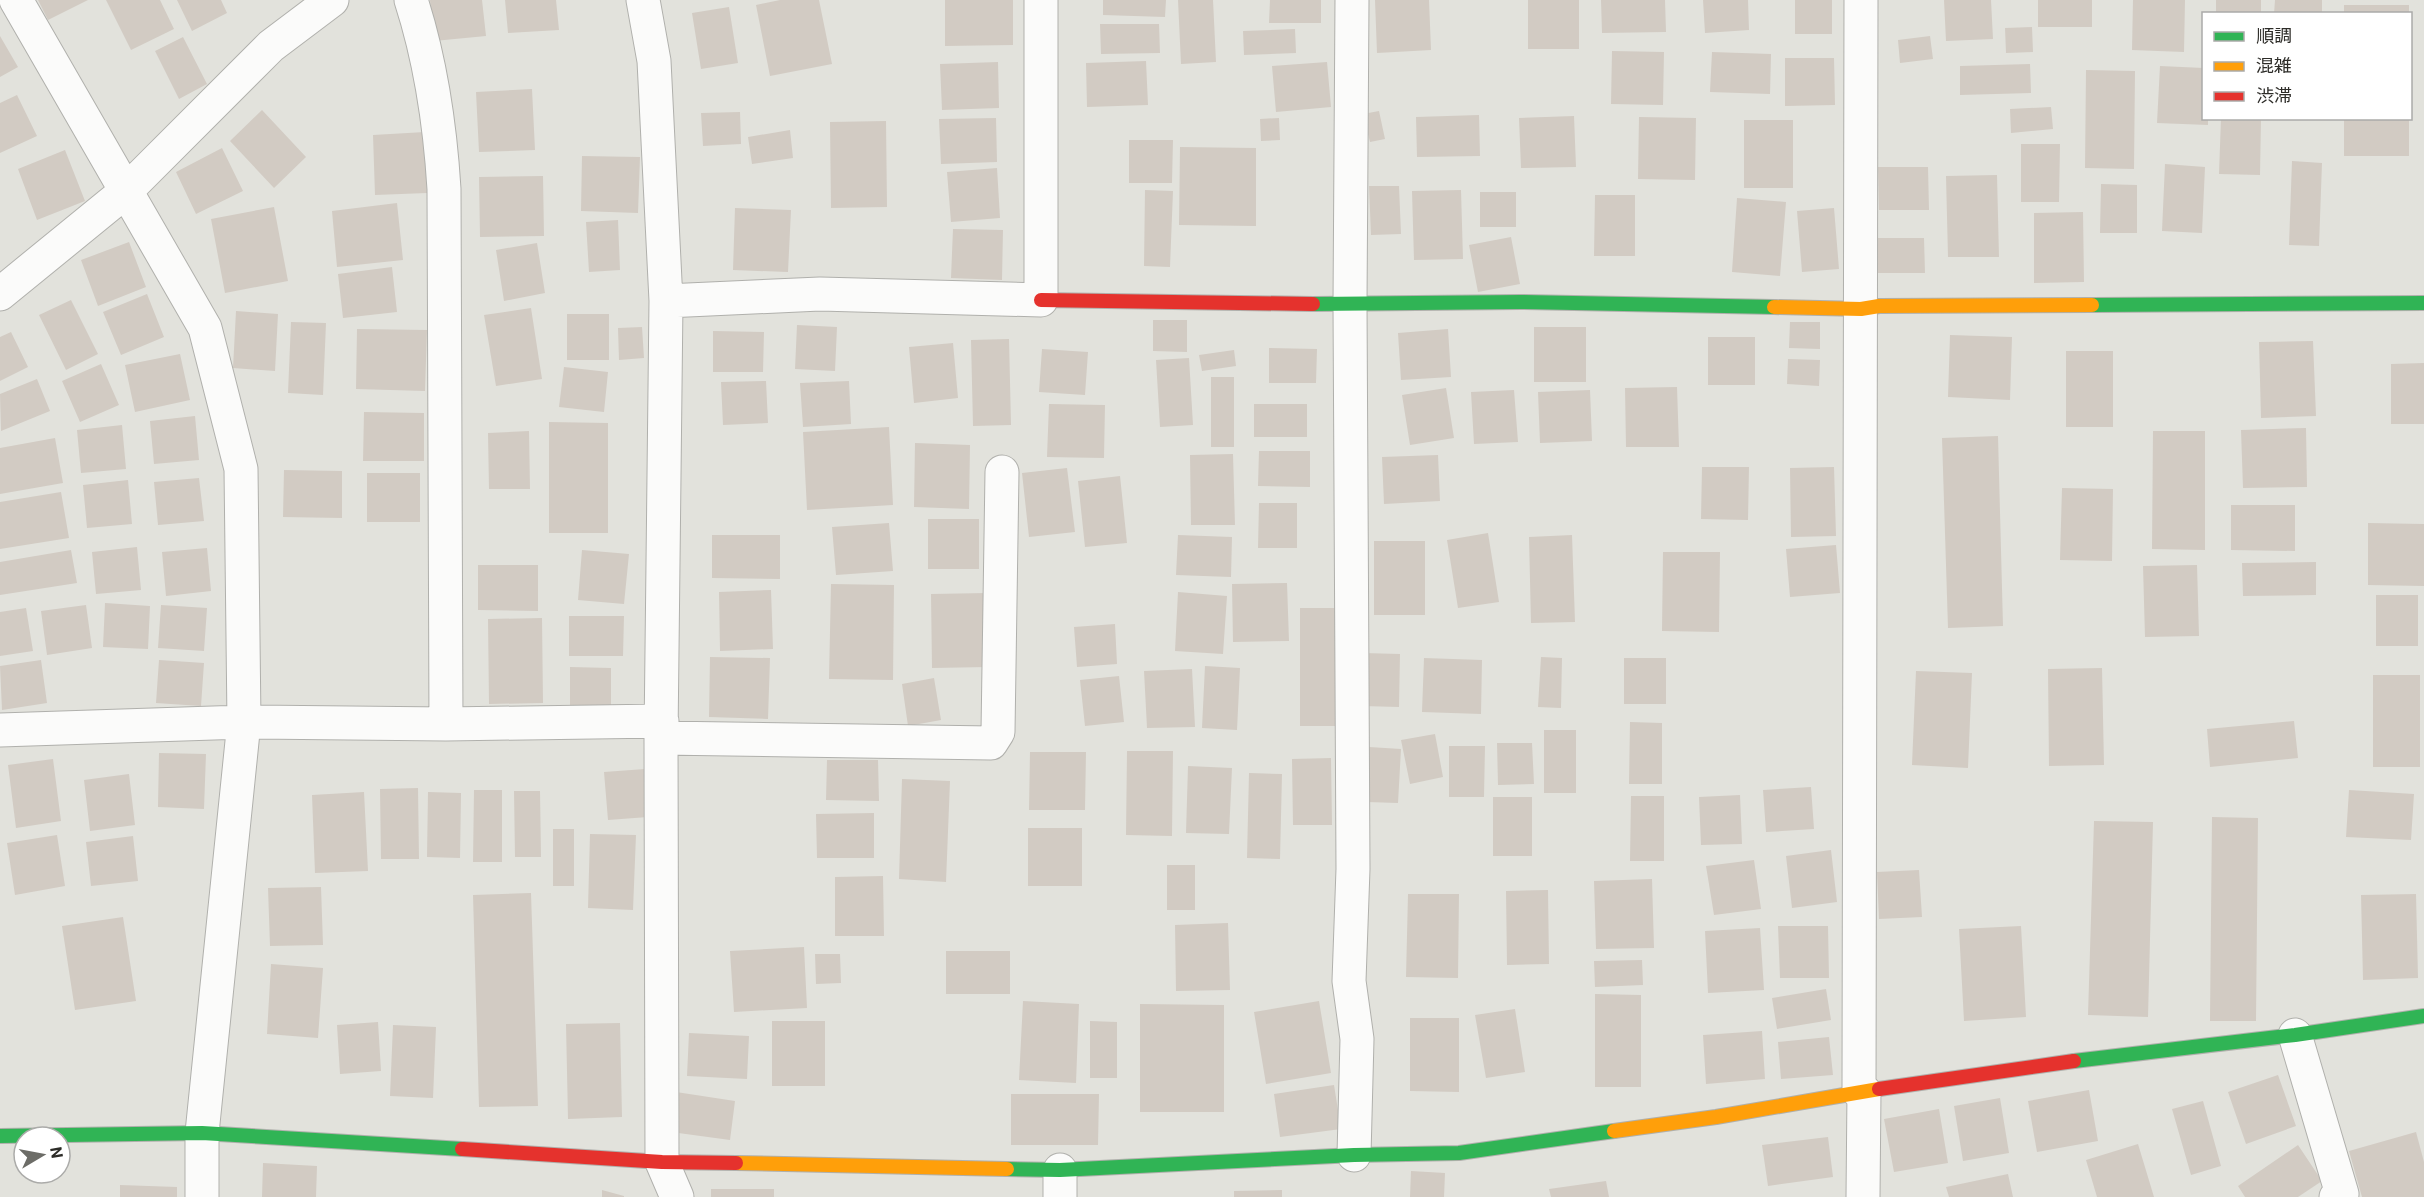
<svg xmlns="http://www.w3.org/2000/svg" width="2424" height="1197" font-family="Roboto,'Noto Sans JP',sans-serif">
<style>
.building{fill:#d2cbc3}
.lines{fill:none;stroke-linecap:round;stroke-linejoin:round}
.street-casing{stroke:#b0b0ac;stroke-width:35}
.fast-casing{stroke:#b0b0ac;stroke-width:16}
.slow-casing{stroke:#b0b0ac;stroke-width:16}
.jam-casing{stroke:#b0b0ac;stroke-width:16}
.street{stroke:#fbfbfa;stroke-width:33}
.fast{stroke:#30b455;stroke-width:14}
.slow{stroke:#ff9f0a;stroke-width:14}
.jam{stroke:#e5322d;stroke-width:14}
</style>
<rect width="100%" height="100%" fill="#e2e2dc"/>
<path class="building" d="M38 0H88L48 20Z
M106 0H160L174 29 131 50Z
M177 0H221L227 13 192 31Z
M430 0H482L486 36 434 41Z
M505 0H556L559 30 508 33Z
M780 0H819L832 64 770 76 756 5Z
M945 0H1013V45L945 46Z
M1103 0H1166L1165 17 1103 15Z
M1178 0H1213L1216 62 1181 64Z
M1270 0H1321V23H1269Z
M1375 0H1429L1431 50 1377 53Z
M1528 0H1579V49H1528Z
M1601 0H1665L1666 32 1602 33Z
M1703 0H1748L1749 30 1705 33Z
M1795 0H1832V34H1795Z
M1944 0H1991L1993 39 1946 41Z
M2038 0H2092V27H2038Z
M2133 0H2185L2184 52 2132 50Z
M2216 0H2261V14H2216Z
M2275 0H2322V14H2274Z
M2344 5H2409V14H2344Z
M729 7 738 63 701 69 692 13Z
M1100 24H1159L1160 53 1101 54Z
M2032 27 2033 52 2006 53 2005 28Z
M1295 29 1296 53 1244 55 1243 31Z
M0 36 18 67 0 77Z
M1930 36 1933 59 1900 63 1898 40Z
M183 37 207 84 179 99 155 51Z
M1612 51 1664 52 1663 105 1611 104Z
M1712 52 1771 54 1770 94 1710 92Z
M1785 58H1834L1835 105 1785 106Z
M1146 61 1148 105 1087 107 1086 63Z
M998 62 999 108 942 110 940 64Z
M1327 62 1331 107 1276 112 1272 66Z
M2030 64 2031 93 1960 95V66Z
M2160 66 2204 68V118H2208V125L2157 123Z
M2086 70 2135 71 2134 169 2085 168Z
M532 89 535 150 479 152 476 92Z
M17 95 37 136 0 153V103Z
M2051 107 2053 129 2011 133 2010 109Z
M262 110 306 157 274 188 230 141Z
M1379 111 1385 139 1370 142 1363 114Z
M740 112 741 144 703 146 701 113Z
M1479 115 1480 156 1417 157 1416 117Z
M1574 116 1576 167 1521 168 1519 118Z
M1639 117 1696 118 1695 180 1638 179Z
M996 118 997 162 941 164 939 119Z
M1279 118 1280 140 1261 141 1260 119Z
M2221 118H2261L2260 175 2219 174Z
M2344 118H2409V156H2344Z
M1744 120H1793V188H1744Z
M886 121 887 207 831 208 830 122Z
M790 130 793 158 752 164 748 137Z
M425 132 427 193 375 195 373 135Z
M1129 140H1173L1172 183H1129Z
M2021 144H2060L2059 202H2021Z
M1180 147 1256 148V226L1179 225Z
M222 148 243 191 196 214 176 172Z
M65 150 85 201 37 220 18 169Z
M582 156 640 157 638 213 581 211Z
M2292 161 2322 163 2319 246 2289 245Z
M2165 164 2205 167 2202 233 2162 231Z
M1878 167H1928L1929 210H1879Z
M997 168 1000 218 951 222 947 172Z
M1997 175 1999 257H1948L1946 176Z
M543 176 544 236 480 237 479 177Z
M2101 184 2137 185V233H2100Z
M1369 186H1399L1401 234 1371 235Z
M1145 190 1173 191 1170 267 1144 266Z
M1461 190 1463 259 1414 260 1412 191Z
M1480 192H1516V227H1480Z
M1595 195H1635V256H1594Z
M1737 198 1786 202 1780 276 1732 272Z
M397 203 403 260 337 267 332 211Z
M274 207 288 281 225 293 211 219Z
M735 208 791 210 788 272 733 270Z
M1834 208 1839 269 1802 272 1797 211Z
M2083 212 2084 282 2034 283V213Z
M618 220 620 270 589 272 586 222Z
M953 229 1003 230 1002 280 951 278Z
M1511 237 1520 284 1478 292 1469 245Z
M1874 238H1924L1925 273H1874Z
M129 242 146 287 98 306 81 260Z
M537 243 545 293 504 301 496 250Z
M392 267 397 312 343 318 338 274Z
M147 294 164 337 121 355 103 312Z
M71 300 98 354 66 370 39 315Z
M531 308 542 379 496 386 484 315Z
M236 311 278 314 275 371 233 368Z
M567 314H609V360H567Z
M1153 320H1187V352L1153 351Z
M291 322 326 323 323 395 288 393Z
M1790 322H1820V349L1789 348Z
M797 325 837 327 835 371 795 369Z
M642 327 644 358 619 360 618 328Z
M1534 327H1586V382H1534Z
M357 329 427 330 425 391 356 389Z
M1448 329 1451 377 1401 380 1398 333Z
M713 331 764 332 763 372H713Z
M11 332 28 367 0 381V337Z
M1950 335 2012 337 2010 400 1948 397Z
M1708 337H1755V385H1708Z
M1009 339 1011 425 973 426 971 340Z
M2313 341 2316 416 2261 418 2259 342Z
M953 343 958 398 914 403 909 347Z
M1269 348 1317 349 1316 383H1269Z
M1042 349 1088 352 1085 395 1039 392Z
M1234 350 1236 366 1202 371 1199 355Z
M2066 351H2113V427H2066Z
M180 354 190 400 135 412 125 365Z
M1189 358 1193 425 1160 427 1156 360Z
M1788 359 1820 360 1819 386 1787 384Z
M2424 363V424H2391V364Z
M101 364 119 405 80 422 62 381Z
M564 367 608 372 604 412 559 407Z
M1211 377H1234V447H1211Z
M37 379 50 411 1 431 0 394Z
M766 381 768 423 723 425 721 382Z
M849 381 851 424 803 427 800 383Z
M1677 387 1679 447H1626L1625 388Z
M1446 388 1454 438 1410 445 1402 395Z
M1514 390 1518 442 1474 444 1471 392Z
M1590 390 1592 441 1540 443 1538 392Z
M1049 404 1105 405 1104 458 1047 457Z
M1254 404H1307V437H1254Z
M364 412 424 413V461H363Z
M195 416 199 460 154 464 150 421Z
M549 422 608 423V533H549Z
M122 425 126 469 81 473 77 430Z
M889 427 893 505 807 510 803 432Z
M2306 428 2307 487 2243 488 2241 430Z
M529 431 530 489H489L488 433Z
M2153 431H2205V550L2152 549Z
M1998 436 2003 626 1948 628 1942 438Z
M55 438 63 483 0 494V448Z
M915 443 970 445 969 509 914 507Z
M1259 451H1310V487L1258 486Z
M1233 454 1235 525H1191L1190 455Z
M1438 455 1440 501 1384 504 1382 457Z
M1702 467H1749L1748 520 1701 519Z
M1834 467 1836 536 1791 537 1790 468Z
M1067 468 1075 532 1029 537 1022 473Z
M284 470 342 471V518L283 517Z
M367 473H420V522H367Z
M1120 476 1127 543 1085 547 1078 481Z
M199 478 204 521 158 525 154 482Z
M128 480 132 524 87 528 83 485Z
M2062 488 2113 489 2112 561 2060 560Z
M61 492 69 538 0 549V502Z
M1259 503H1297V548H1258Z
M2231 505H2295V551L2231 550Z
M928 519H979V569H928Z
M889 523 893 571 836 575 832 527Z
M2368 523 2424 524V586L2368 585Z
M1488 533 1499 602 1458 608 1447 540Z
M712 535H780V579L712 578Z
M1178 535 1232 537 1231 577 1176 575Z
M1572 535 1575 622 1531 623 1529 537Z
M1374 541H1425V615H1374Z
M1836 545 1840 593 1790 597 1786 549Z
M137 547 141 590 96 594 92 552Z
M207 548 211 591 166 596 162 552Z
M71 550 77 583 0 595V562Z
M582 550 629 554 624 604 578 600Z
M1663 552H1720L1719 632 1662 631Z
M2316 562V595L2243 596 2242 563Z
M478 565H538V611L478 610Z
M2197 565 2199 636 2145 637 2143 566Z
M1287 583 1289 641 1233 642 1232 584Z
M831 584 894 585 893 680 829 679Z
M771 590 773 649 720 651 719 592Z
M1178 592 1227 596 1223 654 1175 651Z
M987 593 988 667 932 668 931 594Z
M2376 595H2418V646H2376Z
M105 603 150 606 148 649 103 647Z
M86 605 92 648 47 655 41 611Z
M161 605 207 608 204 651 158 648Z
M26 608 33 651 0 656V612Z
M1300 608H1338L1337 726H1300Z
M569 616H624L623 656H569Z
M542 618 543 703 489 704 488 619Z
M1115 624 1117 664 1077 667 1074 627Z
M1363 653 1400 654 1399 707 1362 706Z
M710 657 770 658 768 719 709 717Z
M1541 657 1562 658 1561 708 1538 707Z
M1424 658 1482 660 1481 714 1422 712Z
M1624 658H1666V704H1624Z
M41 660 47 703 2 710 0 666Z
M159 660 204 663 201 706 156 703Z
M1205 666 1240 668 1237 730 1202 728Z
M570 667 611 668V713H570Z
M2102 668 2104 765 2049 766 2048 669Z
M1192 669 1195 727 1147 728 1144 671Z
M1916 671 1972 673 1968 768 1912 765Z
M2373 675H2420V767H2373Z
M1119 676 1124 722 1085 726 1080 680Z
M934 678 941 720 908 726 902 684Z
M2294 721 2298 758 2210 767 2207 729Z
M1630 722 1662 723V784H1629Z
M1544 730H1576V793H1544Z
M1435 734 1443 777 1410 784 1401 740Z
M1497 743H1532L1534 784 1498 785Z
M1449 746H1485L1484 797H1449Z
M1369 747 1401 749 1398 803 1367 802Z
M1127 751H1173L1172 836 1126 835Z
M1030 752H1086L1085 810H1029Z
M159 753 206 754 204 809 158 807Z
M1331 758 1332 825H1293L1292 759Z
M53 759 61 821 16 828 8 765Z
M827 760H878L879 801 826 800Z
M1188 766 1232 768 1229 834 1186 833Z
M645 769 648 817 608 820 604 772Z
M1249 773 1282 774 1280 859 1247 858Z
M129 774 135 825 90 831 84 780Z
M902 779 950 781 946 882 899 879Z
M1811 787 1814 829 1766 832 1763 790Z
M418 788 419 859H381L380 789Z
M474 790H502V862H473Z
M2349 790 2414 794 2411 840 2346 837Z
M514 791H540L541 857H515Z
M364 792 368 871 315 873 312 795Z
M428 792 461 793 460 858 427 857Z
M1740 795 1742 844 1701 845 1699 797Z
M1631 796H1664V861H1630Z
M1493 797H1532V856H1493Z
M874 813V858H817L816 814Z
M2212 817 2258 818 2256 1021H2210Z
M2094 821 2153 822 2148 1017 2088 1015Z
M1028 828H1082V886H1028Z
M553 829H574V886H553Z
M590 834 636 835 633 910 588 908Z
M57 835 65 886 15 895 7 843Z
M133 836 138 881 91 886 86 842Z
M1831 850 1837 902 1792 908 1786 856Z
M1754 860 1761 909 1714 915 1706 866Z
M1167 865H1195V910H1167Z
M1919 870 1922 917 1879 919 1877 872Z
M883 876 884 936H835V877Z
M1652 879 1654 948 1596 949 1594 881Z
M321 887 323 945 270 946 268 888Z
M1548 890 1549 964 1507 965 1506 891Z
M531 893 538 1106 479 1107 473 895Z
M1408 894H1459L1458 978 1406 977Z
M2416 894 2418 978 2363 980 2361 895Z
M123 917 136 1001 75 1010 62 926Z
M1228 923 1230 990 1176 991 1175 925Z
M1778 926H1828L1829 978H1780Z
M2021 926 2026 1017 1964 1021 1959 929Z
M1760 928 1764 990 1708 993 1705 931Z
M804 947 807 1008 734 1012 730 951Z
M946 951H1010V994H946Z
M815 954H840L841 983 816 984Z
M1642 960 1643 985 1595 987 1594 961Z
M271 964 323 968 318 1038 267 1034Z
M1826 989 1831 1020 1777 1029 1772 998Z
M1595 994 1641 995V1087H1595Z
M1023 1001 1079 1004 1076 1083 1019 1080Z
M1319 1001 1331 1073 1266 1084 1254 1012Z
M1140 1004 1224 1005V1112H1140Z
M1515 1009 1525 1072 1486 1078 1475 1015Z
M1410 1018H1459V1092L1410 1091Z
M772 1021H825V1086H772Z
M1090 1021 1117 1022V1078H1090Z
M378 1022 381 1071 340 1074 337 1025Z
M620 1023 622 1117 568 1119 566 1024Z
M393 1025 436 1027 433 1098 390 1096Z
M1762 1031 1765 1079 1706 1084 1703 1035Z
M689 1033 749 1036 747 1079 687 1076Z
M1829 1037 1833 1075 1781 1079 1778 1042Z
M2278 1075 2296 1126 2246 1144 2228 1092Z
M1334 1085 1341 1129 1280 1137 1274 1094Z
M2089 1090 2098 1141 2037 1152 2028 1101Z
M676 1092 735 1101 730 1140 671 1132Z
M1011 1094H1099L1098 1145H1011Z
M2000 1098 2009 1153 1963 1161 1954 1106Z
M2203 1101 2221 1166 2191 1175 2172 1109Z
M1939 1109 1948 1163 1894 1172 1884 1119Z
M2416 1132 2424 1162V1197H2362L2349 1151Z
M1828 1137 1833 1177 1768 1186 1762 1145Z
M2138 1144 2154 1197H2097L2086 1160Z
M2298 1145 2322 1181 2298 1197H2245L2238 1186Z
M263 1163 317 1166 316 1197H262Z
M1411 1171 1445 1173 1444 1197H1410Z
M2008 1174 2013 1197H1949L1946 1187Z
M1606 1181 1609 1197H1551L1549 1189Z
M120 1185 177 1187V1197H120Z
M711 1189H774V1197H711Z
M602 1190 624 1196V1197H602Z
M1282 1190V1197H1234V1191Z"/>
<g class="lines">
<defs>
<path id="street" d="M16 0 205 328 241 469 244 722 202 1133V1197
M411 0C431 62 440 124 444 189L446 724
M643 0 654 61 666 301 661 738 662 1162 677 1197
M1352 0 1350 304 1353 869 1349 981 1357 1039 1354 1155
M0 294 125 192 271 46 332 0
M666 301 820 294 1041 300V0
M0 730 244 722 446 724 662 721
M661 738 991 743 998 732 1002 472
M2295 1035 2342 1194 2336 1197
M1859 1092 1861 0
M1060 1170V1197
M1863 1197 1864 1091"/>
<path id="fast" d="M1313 304 1520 302 1774 307
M2092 305 2424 303
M2074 1061 2295 1035 2424 1016
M0 1136 202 1133 462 1149
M1007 1169 1060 1170 1354 1155 1459 1153 1614 1131"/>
<path id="slow" d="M1774 307 1861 309 1879 306 2092 305
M1614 1131 1716 1117 1879 1089
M736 1163 1007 1169"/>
<path id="jam" d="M1041 300 1313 304
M1879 1089 2074 1061
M462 1149 662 1162 736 1163"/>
</defs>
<use href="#street" class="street-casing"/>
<use href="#fast" class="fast-casing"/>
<use href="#slow" class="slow-casing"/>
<use href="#jam" class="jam-casing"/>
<use href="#street" class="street"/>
<use href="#fast" class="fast"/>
<use href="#slow" class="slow"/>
<use href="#jam" class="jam"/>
</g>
<rect x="2202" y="12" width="210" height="108" fill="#ffffff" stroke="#ababa9" stroke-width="1.5"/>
<rect x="2214" y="32" width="30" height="9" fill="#30b455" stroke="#ababa9" stroke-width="1.5"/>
<text x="2256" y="42" font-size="18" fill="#2d2c28">順調</text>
<rect x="2214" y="62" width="30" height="9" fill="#ff9f0a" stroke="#ababa9" stroke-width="1.5"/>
<text x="2256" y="72" font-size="18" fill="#2d2c28">混雑</text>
<rect x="2214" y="92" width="30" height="9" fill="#e5322d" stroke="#ababa9" stroke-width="1.5"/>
<text x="2256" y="102" font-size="18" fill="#2d2c28">渋滞</text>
<g transform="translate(42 1155) rotate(80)"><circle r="28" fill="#ffffff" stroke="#ababa9" stroke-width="1.5"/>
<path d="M0-4.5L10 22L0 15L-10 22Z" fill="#6c6c67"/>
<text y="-9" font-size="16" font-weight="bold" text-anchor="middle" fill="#2d2c28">N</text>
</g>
</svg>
